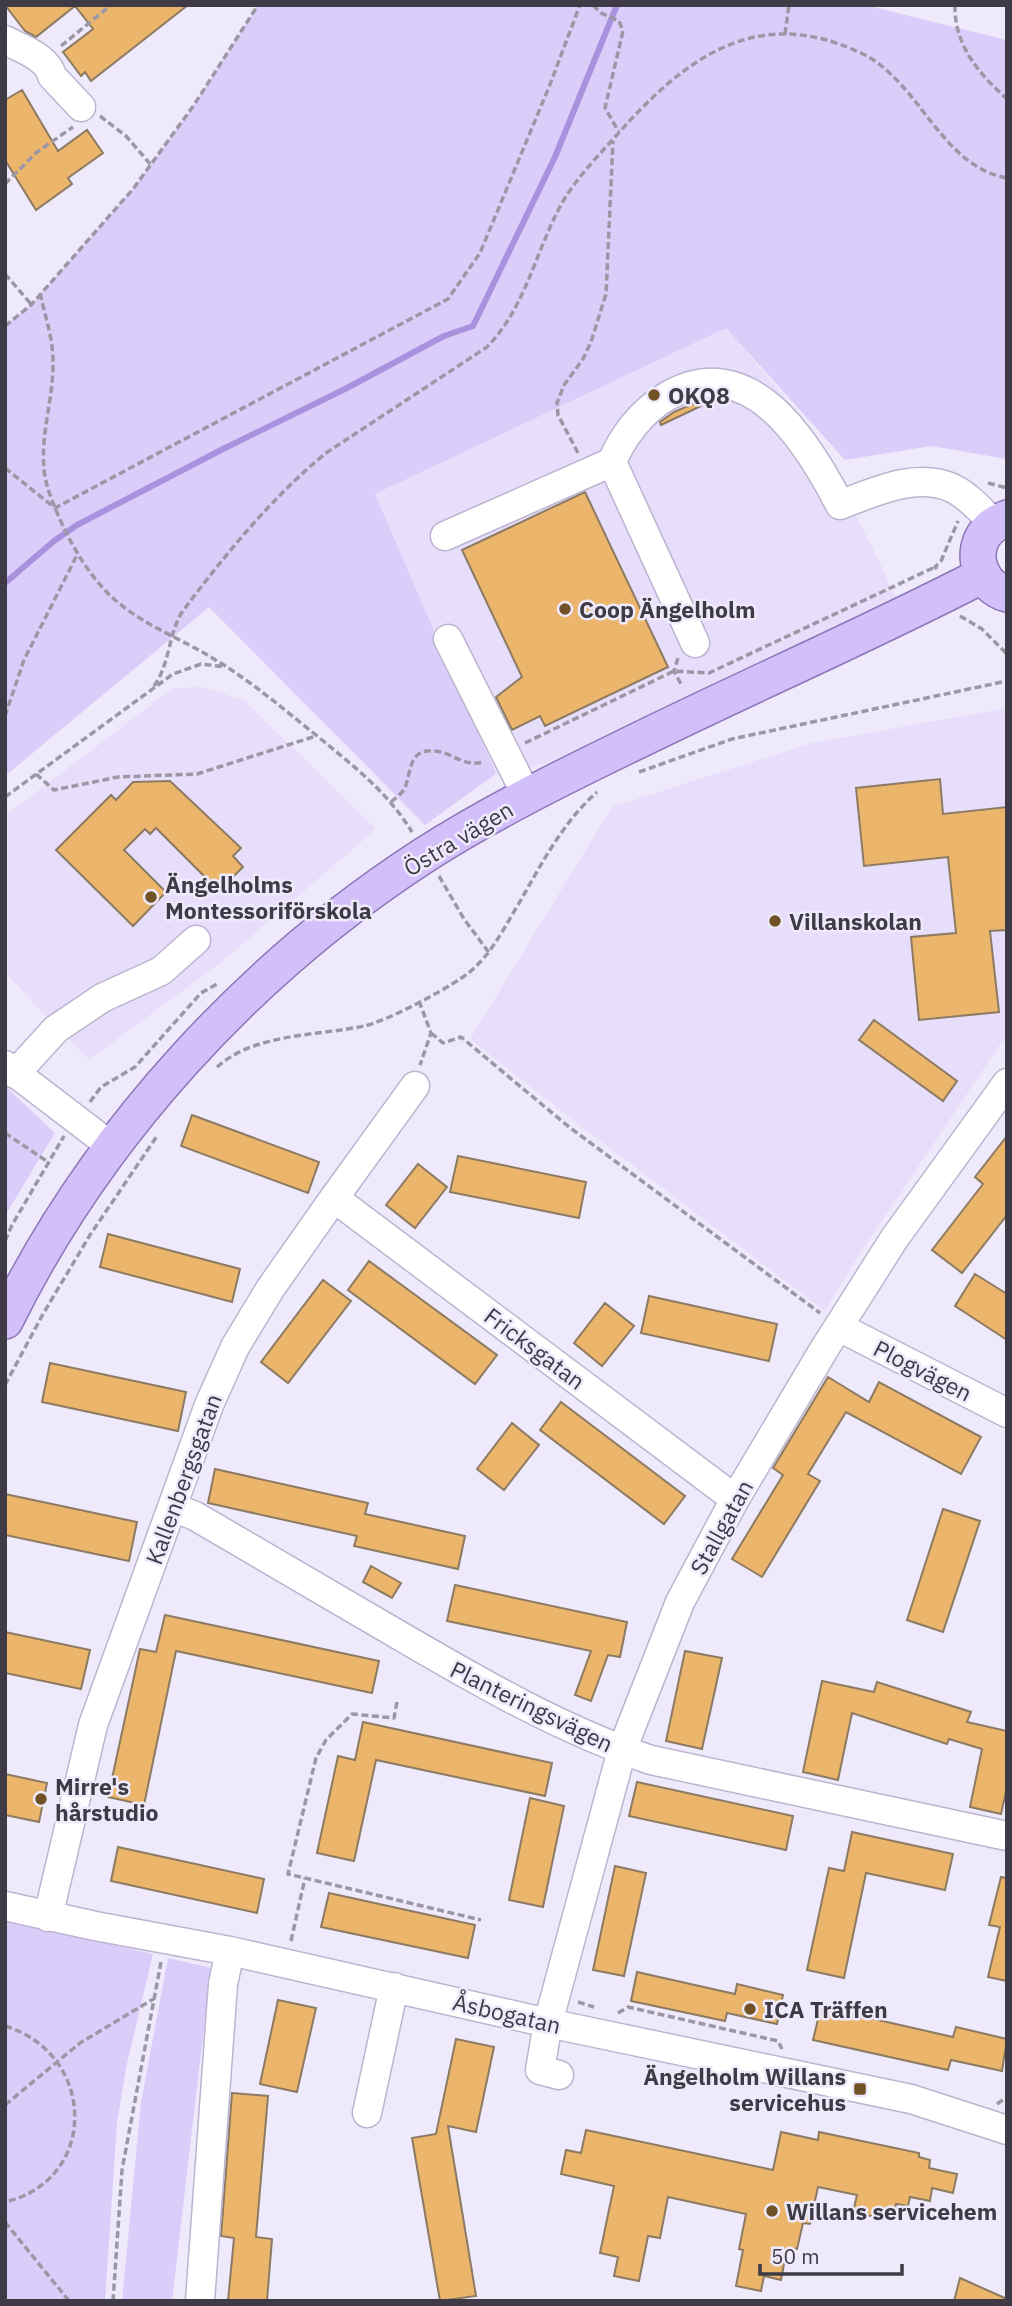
<svg xmlns="http://www.w3.org/2000/svg" width="1012" height="2306" font-family="'IBM Plex Sans',sans-serif">
<style>
.built{fill:#e7defb}
.green{fill:#dacdfa}
.lines{fill:none;stroke-linecap:round;stroke-linejoin:round}
.stream{stroke:#aa91dd;stroke-width:6}
.building{fill:#ebb56b;stroke:#8c7a63;stroke-width:2}
.minor-casing{stroke:#bcb4d0;stroke-width:31}
.major-casing{stroke:#8c76b8;stroke-width:38}
.path{stroke:#9b97a5;stroke-width:3.5;stroke-dasharray:7 3.5;stroke-linecap:butt}
.minor{stroke:#fff;stroke-width:28}
.major{stroke:#d3bffa;stroke-width:35}
.poi-dot{fill:#715227;stroke:#efeafb;stroke-width:2.5}
.labels{text-anchor:middle;dominant-baseline:central;stroke-width:5;stroke-linejoin:round;paint-order:stroke}
.poi-label{font-size:23px;font-weight:bold;fill:#3e3b46;stroke:#efeafb;text-anchor:start}
.street-label{font-size:23px;fill:#3e3b46;stroke:#efeafb}
</style>
<rect width="100%" height="100%" fill="#efeafb"/>
<path class="built" d="M726 327 815 434 879 561 896 599 566 759 496 774 375 494Z
M203 687 245 701 376 829 219 964 89 1060 5 973V816L173 688Z
M1007 708V1034L857 1258 825 1311 591 1134 470 1039 612 807 812 743Z"/>
<path class="green" d="M258 5H865L1007 40V459L931 446 845 460 726 328 375 494 496 774 425 825 209 607 5 776V325L31 305 133 189 194 105Z
M5 1086 55 1133 5 1216Z
M5 1920 153 1954 126 2068 117 2123 105 2301H5Z
M168 1958 211 1968 172 2301H122L141 2102Z"/>
<g class="lines">
<path class="stream" d="M5 583 54 541 77 525 223 449 345 389 444 336 473 326 555 157 617 5"/>
</g>
<path class="building" d="M5 5H188L91 81 85 72 81 76 63 52 93 29 75 6 36 37 25 31Z
M22 90 58 151 87 130 103 153 68 178 72 184 36 210 5 160V100Z
M699 401 701 406 661 425 660 422 674 412Z
M585 492 668 667 545 726 540 716 512 730 496 697 522 677 462 550Z
M940 779 943 814 1007 807V930L990 931 999 1012 919 1020 911 937 956 933 948 857 864 866 856 788Z
M170 781 241 848 233 856 243 867 219 891 156 828 150 834 145 829 124 850 166 892 133 926 56 850 111 795 116 800 133 782Z
M874 1020 957 1081 943 1101 859 1040Z
M192 1115 319 1162 308 1193 181 1146Z
M1007 1136V1215L962 1273 932 1250 983 1184 975 1177Z
M458 1156 586 1182 579 1218 450 1192Z
M418 1164 447 1187 415 1228 386 1205Z
M108 1234 240 1269 232 1302 100 1267Z
M369 1261 497 1355 475 1384 348 1290Z
M975 1274 1007 1294V1340L955 1306Z
M323 1280 351 1301 288 1383 261 1362Z
M649 1296 777 1324 769 1361 641 1333Z
M605 1303 634 1326 602 1366 574 1343Z
M50 1363 186 1392 178 1431 42 1402Z
M828 1377 869 1402 879 1382 981 1437 961 1474 846 1412 808 1474 820 1481 762 1577 732 1559 783 1475 773 1468Z
M561 1402 685 1496 664 1524 540 1430Z
M512 1423 539 1445 504 1490 477 1469Z
M215 1469 368 1503 365 1514 465 1536 458 1569 354 1546 357 1536 208 1503Z
M5 1494 137 1522 129 1561 5 1535Z
M943 1509 980 1521 943 1632 907 1620Z
M371 1566 401 1583 392 1598 363 1582Z
M455 1585 627 1622 620 1657 608 1655 591 1701 575 1695 591 1651 447 1621Z
M165 1615 379 1661 372 1693 176 1651 144 1805 108 1797 140 1649 156 1652Z
M5 1632 90 1650 81 1689 5 1673Z
M685 1651 722 1658 702 1749 666 1741Z
M822 1681 874 1692 877 1682 971 1712 967 1722 1007 1731V1787L1001 1814 970 1807 982 1749 949 1739 947 1744 852 1713 838 1780 803 1772Z
M363 1722 552 1763 545 1796 376 1760 354 1861 317 1853 338 1756 355 1760Z
M5 1774 47 1783 39 1822 5 1815Z
M637 1782 793 1816 786 1850 629 1816Z
M530 1798 564 1806 543 1907 509 1900Z
M852 1832 953 1854 945 1890 866 1873 844 1978 807 1970 829 1868 844 1871Z
M118 1847 264 1879 257 1913 111 1881Z
M615 1866 646 1873 624 1976 593 1970Z
M1001 1877 1007 1878V1981L988 1977 1000 1927 989 1925Z
M329 1893 475 1925 468 1958 321 1927Z
M637 1972 735 1994 737 1984 783 1995 777 2024 727 2013 725 2021 631 2001Z
M278 2000 316 2008 297 2092 260 2084Z
M821 2007 953 2037 956 2027 1007 2039 1002 2071 951 2060 948 2070 813 2040Z
M456 2039 494 2047 476 2132 448 2126 476 2296 440 2301 412 2138 436 2134Z
M232 2093 268 2096 256 2237 272 2239 267 2301H228L234 2238 221 2236Z
M586 2130 773 2170 781 2132 818 2140 819 2132 919 2153V2157L930 2160 929 2168 957 2174 953 2193 932 2188 930 2201 910 2197 908 2206 896 2204 893 2221 853 2212 857 2195 818 2187 810 2224 803 2223 797 2249 787 2248 781 2280 764 2276 761 2291 736 2286 743 2250 739 2249 746 2214 668 2197 660 2238 648 2236 639 2281 614 2276 618 2257 600 2253 614 2186 561 2174 566 2150 581 2153Z
M960 2278 1007 2299V2301H954Z"/>
<g class="lines">
<defs>
<path id="minor" d="M5 40C20 48 48 57 52 76L81 107
M445 536 612 462
M448 639 527 796
M695 643 612 462C622 437 642 411 666 397 749 347 807 441 840 505 874 492 916 472 952 488 968 495 982 512 995 524
M5 1065 111 1146
M15 1074 56 1029 102 998 161 971 196 940
M334 1198 735 1499
M839 1327 1007 1413
M173 1507 195 1516C264 1557 333 1597 402 1637 483 1684 562 1730 651 1760L1007 1836
M5 1906 95 1926 230 1951 548 2023 911 2099 1007 2130
M48 1917 93 1725 209 1405 235 1347 270 1289 334 1198 415 1086
M559 2075 540 2070 548 2023 622 1750 680 1602 735 1499 823 1351 894 1239 1007 1083
M367 2113 394 1987
M200 2301 223 1984 230 1951"/>
<path id="major" d="M1007 518C998 522 990 526 984 535 970 557 982 587 1007 594
M5 1321C97 1134 249 969 423 856 487 815 555 781 623 748 742 689 865 636 983 575"/>
</defs>
<use href="#minor" class="minor-casing"/>
<use href="#major" class="major-casing"/>
<path class="path" d="M593 5 601 13 619 21 623 31 605 108 619 132
M955 5C954 45 979 74 1007 99
M785 34 789 5
M61 46 111 5
M100 116 126 136 151 165
M5 184 37 152 73 127
M5 274 31 304
M40 293C45 316 53 338 53 361 54 405 34 449 49 492 62 529 84 572 114 599 143 625 182 639 214 659 251 681 282 708 316 735 352 765 387 791 412 832
M5 326 31 305 133 189 194 105 258 5
M578 453 558 415 557 403 564 385 583 359 591 342 606 294 613 141
M5 468 55 508 448 299 480 253 549 87 580 5
M988 483 1007 488
M937 569 935 567 941 561 958 521
M960 616 982 629 1007 654
M678 658 674 671 682 686
M154 686C170 664 168 635 182 612 225 555 271 498 326 453L487 347C526 307 535 252 562 203 576 179 596 158 615 137 684 59 755 3 861 53 920 81 940 166 1007 178
M5 716 24 660 78 553
M525 743 674 671 709 673 933 568
M639 772 732 739 1007 681
M36 774 54 790 118 777 197 774 316 736
M5 797 173 674 201 664 225 667
M391 802C397 797 404 792 406 785 411 769 410 748 435 751 454 753 462 767 484 762
M439 876 464 919 490 954
M419 1001 431 1033 420 1065
M431 1033 443 1043 461 1037 569 1127 820 1313
M217 1067C255 1033 317 1036 364 1026 387 1021 439 993 460 979 488 961 501 933 518 905 541 865 562 823 597 792
M90 1102 101 1087 135 1067 201 993 219 983
M5 1133 48 1162
M5 1241 12 1225 64 1136
M5 1385 43 1314 90 1235 157 1136
M397 1702 394 1718 352 1714 326 1740 316 1758 288 1874 481 1920
M291 1941 305 1878
M578 2002 594 2007
M618 2013 628 2007 778 2041 782 2049
M5 2026C97 2054 99 2180 5 2202
M997 2104 1007 2097
M5 2105 80 2043 155 1998
M5 2222 69 2301
M113 2301 122 2170 161 1962"/>
<use href="#minor" class="minor"/>
<use href="#major" class="major"/>
</g>
<g class="poi-dot">
<circle cx="654" cy="395" r="7"/>
<circle cx="565" cy="609" r="7"/>
<circle cx="151" cy="897" r="7"/>
<circle cx="775" cy="921" r="7"/>
<circle cx="41" cy="1799" r="7"/>
<circle cx="750" cy="2009" r="7"/>
<rect x="853" y="2082" width="14" height="14" rx="3.5"/>
<circle cx="772" cy="2211" r="7"/>
</g>
<g class="labels">
<g class="poi-label">
<text x="668" y="395">OKQ8</text>
<text x="579" y="609">Coop Ängelholm</text>
<text x="165" y="884">Ängelholms<tspan x="165" dy="26">Montessoriförskola</tspan></text>
<text x="789" y="921">Villanskolan</text>
<text x="55" y="1786">Mirre's<tspan x="55" dy="26">hårstudio</tspan></text>
<text x="764" y="2009">ICA Träffen</text>
<text x="846" y="2076" text-anchor="end">Ängelholm Willans<tspan x="846" dy="26">servicehus</tspan></text>
<text x="786" y="2211">Willans servicehem</text>
</g>
<g class="street-label">
<text transform="translate(458 838) rotate(-31)">Östra vägen</text>
<text transform="translate(535 1348) rotate(37)">Fricksgatan</text>
<text transform="translate(923 1370) rotate(27)">Plogvägen</text>
<text transform="translate(183 1479) rotate(-70)">Kallenbergsgatan</text>
<text transform="translate(721 1527) rotate(-61)">Stallgatan</text>
<text transform="translate(532 1706) rotate(26)">Planteringsvägen</text>
<text transform="translate(507 2013) rotate(13)">Åsbogatan</text>
</g>
</g>
<rect width="1012" height="2306" fill="none" stroke="#3e3b46" stroke-width="14"/>
<path d="M760 2264v10h142v-10" fill="none" stroke="#3e3b46" stroke-width="3.5"/>
<text x="771" y="2264" font-size="21" fill="#3e3b46" stroke="#efeafb" stroke-width="5" paint-order="stroke">50 m</text>
</svg>
